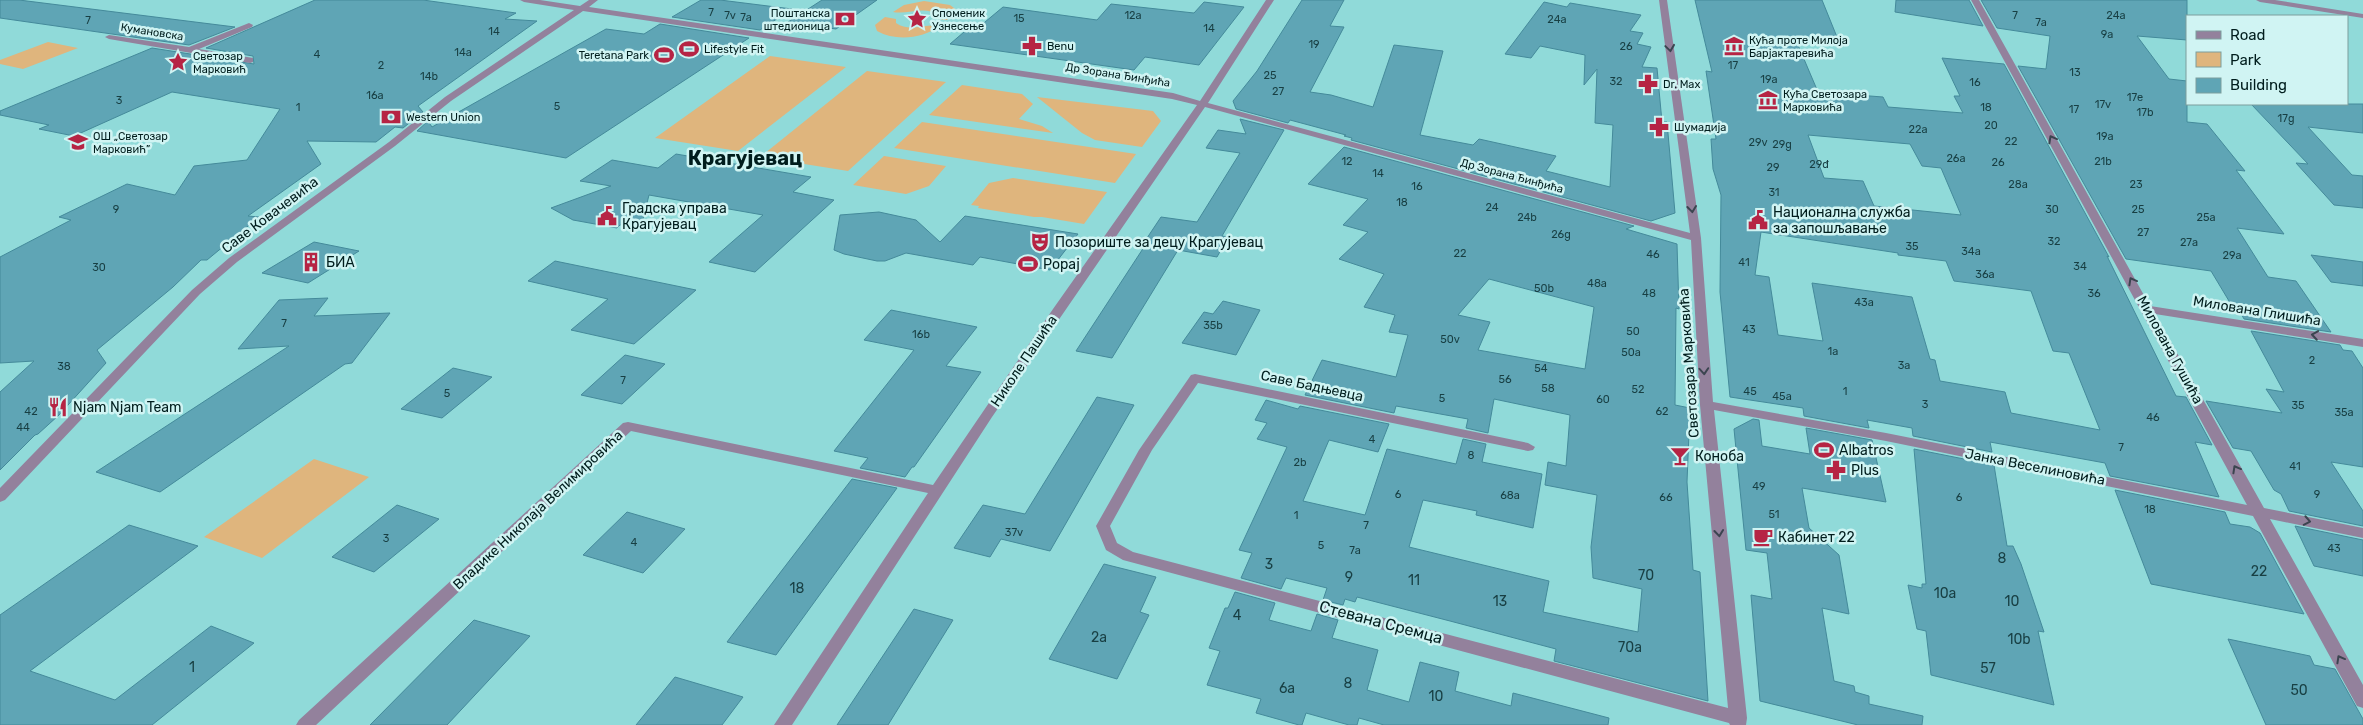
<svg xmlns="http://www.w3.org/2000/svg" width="2363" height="725" font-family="Rubik,sans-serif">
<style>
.green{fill:#dfb57d}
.building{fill:#5fa5b5;stroke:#448a9a;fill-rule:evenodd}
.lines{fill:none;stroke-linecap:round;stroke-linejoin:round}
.minor{fill:#93819c;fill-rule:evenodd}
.oneway{stroke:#3b4550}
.labels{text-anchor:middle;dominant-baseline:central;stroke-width:5;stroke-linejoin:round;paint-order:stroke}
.number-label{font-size:11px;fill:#183f43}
.far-poi-label{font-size:11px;fill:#001d1d;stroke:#d0f4f3;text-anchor:start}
.far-street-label{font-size:11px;fill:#001d1d;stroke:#d0f4f3}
.poi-label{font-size:14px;fill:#001d1d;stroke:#d0f4f3;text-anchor:start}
.street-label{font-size:14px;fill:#001d1d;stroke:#d0f4f3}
.near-number-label{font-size:14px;fill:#183f43}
.near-street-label{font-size:16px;fill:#001d1d;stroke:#d0f4f3}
.far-town-label{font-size:20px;font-weight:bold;fill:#001d1d;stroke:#d0f4f3}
</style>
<rect width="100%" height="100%" fill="#90dad9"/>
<path class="green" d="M924 1 950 5 958 11 947 20 938 19V15C925 5 908 15 893 12L904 5Z
M885 17 896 19V23C910 33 925 23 940 26 923 38 897 42 877 31L875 25Z
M48 42 78 48 23 69 0 64V60Z
M770 56 846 67 738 151 655 138Z
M867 71 946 82 848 171 760 157Z
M962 85 1022 94 1033 104 1019 119 1042 126 1053 133 929 115Z
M1037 97 1153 111 1161 121 1142 147 1095 140 1082 133Z
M922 122 1136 154 1115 183 894 148Z
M884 156 946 166 929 186 906 194 853 185Z
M1013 178 1107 192 1084 224 1042 217H1034L978 208 979 206 971 205 989 183Z
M314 459 369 477 262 558 204 537Z"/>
<path class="building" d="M0 0H19L235 27 189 45 0 18Z
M315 0H423L516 13 505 19 537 21 418 106 423 112 403 128 395 127 376 142 307 141 321 164 248 216 259 217 207 260H201L173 287 97 350 106 363 59 415 38 434 35 435 0 470V392L34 361 0 363V257L71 220 59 217 127 184 175 195 194 166 247 160 280 109 172 92 74 136 39 129 49 125 0 115V111L152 48 254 64 253 56 206 48Z
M701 0H720L792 9 760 30 672 17Z
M822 0H877L836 29 788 22Z
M1302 0H1344L1330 26 1344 27 1310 92 1331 95 1373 107 1394 45 1443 51 1420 135 1473 145 1479 139 1556 156 1546 171 1610 187 1613 125 1595 123 1597 69 1584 85 1585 55 1540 46 1531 58 1505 54 1544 2 1567 7 1570 3 1641 15 1630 31 1643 33 1637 44 1651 47 1642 67 1657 68 1662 122H1667L1675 213 1651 221 1351 140 1352 138 1344 136 1346 135 1290 120 1288 123 1236 109 1233 101 1257 71Z
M1695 0H1822L1839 42 1795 38 1818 92 1883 97 1888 107 1963 113 1954 96H1960L1942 58 2004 64 2109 257 2107 256 2176 396 2186 397 2212 445 2195 442 2219 497 2110 476 2105 463 1990 442 1992 452 1913 436 1912 428 1867 420 1869 428 1804 416 1803 408 1730 397 1720 292 1721 195 1713 169 1711 139H1716L1706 71 1712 72ZM1808 135 1910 144 1922 166 1941 168 1961 215 1874 206 1863 181 1824 178ZM1761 232 1898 253V255L1946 261 1954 281 2031 291 2053 351 2069 353 2100 430 2011 413 2005 392 1940 381 1935 360 1930 359 1912 297 1812 283 1823 341 1778 335 1769 277 1755 275Z
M1896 0H1969L1983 26 1895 12Z
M1981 0H2187V40L2137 36 2169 79 2187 81V122L2207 124 2245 171 2236 170 2284 234 2237 228 2268 277 2296 281 2331 332 2244 319 2237 306H2232L2211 271 2126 259 2018 66 2046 69 2050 36 1997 28Z
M1204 2 1244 7 1199 65 1145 57 1134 70 950 44 971 26 979 27 1003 7 1097 20 1111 4 1194 13Z
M660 24 749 38 566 158 417 131 428 121 432 127 606 29 644 34Z
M2251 104H2363V133L2308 127 2352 175 2363 176V208L2334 205 2296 163 2308 164Z
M1240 119 1284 130 1222 236 1228 237 1217 257 1178 250 1112 358 1076 351 1146 244H1143L1161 217 1197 222 1240 153 1206 148 1218 130 1246 134Z
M1344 147 1634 226 1626 229 1677 244 1679 309 1676 308 1675 405 1690 408 1687 482 1693 570 1700 572 1708 701 1554 661 1556 649 1450 621 1357 597 1355 602 1345 599 1343 605 1323 600 1327 588 1286 578 1281 589 1241 578 1252 553 1239 550 1287 447 1257 439 1267 423 1255 420 1266 400 1298 409 1300 406 1389 424 1378 452 1329 440 1303 501 1365 515 1387 449 1456 464 1463 439 1486 444 1482 462 1542 474 1533 528 1476 515 1477 511 1423 500 1409 547 1549 581 1543 612 1638 632 1642 589 1593 578 1591 547 1597 495 1545 485 1548 462 1566 466 1570 415 1494 399 1488 433 1466 428 1468 419 1396 406 1394 413 1305 395 1322 360 1396 377 1408 335 1389 332 1395 315 1364 307 1384 274 1339 259 1368 232 1343 225 1368 199 1308 184ZM1489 279 1594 307 1585 369 1478 350 1490 322 1458 315Z
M676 154 811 177 793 192 834 200 755 272 709 262 763 215 649 195 642 223 620 225 617 228 573 220 551 208 611 186 580 181 612 160 658 168Z
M879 212 916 220 940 242 965 216 1078 234 1050 270 980 257 973 265 906 253 885 261H877L844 254 834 250 840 215Z
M314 242 359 251 308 283 262 273Z
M2311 255 2363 262V286L2331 282Z
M555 261 696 290 634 344 571 330 608 299 528 281Z
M328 298 314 316 390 313 352 363 345 364 160 492 96 472 289 346 238 349 279 300Z
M1223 301 1260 310 1236 355 1182 343 1204 312 1213 314Z
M891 310 977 327 946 366 981 372 914 467H912L905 477 860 468 868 458 834 451 914 350 864 340Z
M2251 331 2340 345 2343 350 2352 351 2363 368V467L2331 462 2363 511V526L2289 511 2281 494 2274 490 2251 451 2233 448 2206 401 2282 413 2266 389 2284 392Z
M625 355 665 364 622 404 581 395Z
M453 368 492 377 442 418 401 409Z
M1097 397 1134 405 1050 551 1001 539 990 557 954 548 983 505 1025 514Z
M1753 419 1759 420 1762 446 1810 454 1806 428 1872 440 1886 502 1802 488 1809 528 1839 555 1849 614 1822 608 1834 681 1854 686 1855 692 1869 696V704L1923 716 1922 725H1858L1760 701 1751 595 1772 599 1767 553 1746 550 1734 429Z
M1914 449 1994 465 2007 546H2013L2021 564 2044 632 2038 631 2054 705 1931 675 1926 631 1917 629 1908 585 1922 588V584H1926Z
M852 479 897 488 776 655 727 642Z
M2115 490 2225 512 2230 524 2250 527 2260 533 2304 614 2151 584Z
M397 505 439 519 374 572 332 557Z
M627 512 685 529 643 573 583 555Z
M129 525 198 546 30 671 115 700 211 626 254 643 152 725H0V615Z
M2295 526 2363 540V576L2314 566Z
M1104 564 1156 577 1140 612 1149 615 1117 679 1049 659Z
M1235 592 1275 603 1269 620 1311 631 1317 614 1338 620 1332 638 1378 650 1367 690 1409 702 1420 662 1459 672 1455 691 1511 706 1513 693 1609 718 1608 725H1384L1359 718 1357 725H1349L1306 713 1302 725H1299L1256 713 1261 699 1207 685 1220 651 1209 648 1225 608H1228Z
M914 609 953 620 888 725H837Z
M474 620 530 636 447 725H370Z
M2228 639 2310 656 2314 665 2335 669 2363 719V725H2266Z
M675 677 743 697 722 725H636Z"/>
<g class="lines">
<path class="minor" d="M520 0H540L580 6 589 0H598L589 7 1173 93 1200 101 1266 0H1274L1208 103 1690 233 1659 0H1667L1701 238 1713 402 1886 433 2247 505 1971 0H1979L2150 306 2363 339V347L2155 314 2264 508 2363 528V538L2270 519 2363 685V708L2357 706 2253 516 1886 441 1714 410 1747 718 1746 725H1730L1729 723 1123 560 1106 550 1096 526 1139 450 1191 375 1195 374 1528 443 1535 447 1533 450 1528 451 1198 383 1152 450 1110 526 1117 543 1133 552 1728 708 1700 405 1691 240 1205 107 992 417 792 725H774L928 493 631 431 316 725H296L299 720 623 423 628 422 933 485 1053 309 1197 105 1172 99 583 11 451 101 395 146 237 262 200 294 5 500 0 502V488L192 290 229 258 389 142 445 97 574 10 524 2Z
M2256 0H2275L2363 14V18L2260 2Z
M249 23 253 25 252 27 199 49 253 58V62L250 63 109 39 105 37 109 35 189 47Z"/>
</g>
<defs><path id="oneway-chevron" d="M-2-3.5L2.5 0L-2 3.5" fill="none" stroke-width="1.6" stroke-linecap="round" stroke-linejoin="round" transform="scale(1.25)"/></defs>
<g class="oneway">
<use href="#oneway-chevron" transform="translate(1670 48) rotate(82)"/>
<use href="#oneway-chevron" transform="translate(2052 139) rotate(-119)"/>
<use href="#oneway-chevron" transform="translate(1692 209) rotate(83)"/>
<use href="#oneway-chevron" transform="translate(2132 281) rotate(-119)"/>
<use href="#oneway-chevron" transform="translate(2315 335) rotate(-171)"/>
<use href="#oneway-chevron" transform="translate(1704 371) rotate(86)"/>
<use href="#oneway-chevron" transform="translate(2236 469) rotate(-119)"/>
<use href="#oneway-chevron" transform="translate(2307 521) rotate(11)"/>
<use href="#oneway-chevron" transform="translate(1719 533) rotate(84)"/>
<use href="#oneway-chevron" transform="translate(2340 659) rotate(-119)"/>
</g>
<defs>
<symbol id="bank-bare" viewBox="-9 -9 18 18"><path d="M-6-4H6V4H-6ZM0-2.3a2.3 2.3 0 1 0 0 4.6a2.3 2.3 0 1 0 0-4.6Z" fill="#b62444" stroke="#d0f4f3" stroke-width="2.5" paint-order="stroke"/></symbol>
<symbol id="sight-bare" viewBox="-9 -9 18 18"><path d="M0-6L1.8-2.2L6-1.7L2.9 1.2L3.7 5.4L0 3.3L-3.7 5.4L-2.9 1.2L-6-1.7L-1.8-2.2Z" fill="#b62444" stroke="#d0f4f3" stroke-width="2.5" paint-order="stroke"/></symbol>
<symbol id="pharmacy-bare" viewBox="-9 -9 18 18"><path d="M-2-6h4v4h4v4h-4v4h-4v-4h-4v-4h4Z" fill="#b62444" stroke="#d0f4f3" stroke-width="2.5" paint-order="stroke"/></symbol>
<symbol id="museum-bare" viewBox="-9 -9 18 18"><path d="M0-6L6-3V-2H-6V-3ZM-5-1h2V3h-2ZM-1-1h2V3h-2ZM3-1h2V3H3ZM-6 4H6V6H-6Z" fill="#b62444" stroke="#d0f4f3" stroke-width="2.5" paint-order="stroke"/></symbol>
<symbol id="stadium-bare" viewBox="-9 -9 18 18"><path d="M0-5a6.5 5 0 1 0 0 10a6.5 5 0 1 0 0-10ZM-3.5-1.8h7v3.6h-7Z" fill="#b62444" stroke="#d0f4f3" stroke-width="2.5" paint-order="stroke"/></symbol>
<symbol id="school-bare" viewBox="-9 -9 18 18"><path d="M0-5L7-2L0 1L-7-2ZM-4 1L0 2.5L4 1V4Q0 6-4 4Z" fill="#b62444" stroke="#d0f4f3" stroke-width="2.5" paint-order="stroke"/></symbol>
<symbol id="civic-bare" viewBox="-9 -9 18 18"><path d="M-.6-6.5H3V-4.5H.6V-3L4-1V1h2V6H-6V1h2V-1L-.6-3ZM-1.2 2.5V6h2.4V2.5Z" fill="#b62444" stroke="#d0f4f3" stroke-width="2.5" paint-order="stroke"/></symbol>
<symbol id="theatre-bare" viewBox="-9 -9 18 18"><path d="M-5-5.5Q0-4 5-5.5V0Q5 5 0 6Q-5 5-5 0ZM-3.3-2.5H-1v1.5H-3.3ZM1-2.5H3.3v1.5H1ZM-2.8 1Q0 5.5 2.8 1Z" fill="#b62444" stroke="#d0f4f3" stroke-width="2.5" paint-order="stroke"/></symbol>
<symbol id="building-bare" viewBox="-9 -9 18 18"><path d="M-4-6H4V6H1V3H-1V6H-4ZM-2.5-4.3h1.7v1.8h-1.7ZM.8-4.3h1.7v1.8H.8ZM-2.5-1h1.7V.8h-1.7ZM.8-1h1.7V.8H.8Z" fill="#b62444" stroke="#d0f4f3" stroke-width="2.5" paint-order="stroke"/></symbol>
<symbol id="restaurant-bare" viewBox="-9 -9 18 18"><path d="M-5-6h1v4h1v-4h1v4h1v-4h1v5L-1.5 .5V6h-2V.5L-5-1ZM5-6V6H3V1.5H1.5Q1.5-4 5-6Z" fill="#b62444" stroke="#d0f4f3" stroke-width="2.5" paint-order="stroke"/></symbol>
<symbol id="bar-bare" viewBox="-9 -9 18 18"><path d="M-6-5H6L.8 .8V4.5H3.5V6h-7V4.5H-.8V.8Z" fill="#b62444" stroke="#d0f4f3" stroke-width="2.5" paint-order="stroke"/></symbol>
<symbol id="cafe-bare" viewBox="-9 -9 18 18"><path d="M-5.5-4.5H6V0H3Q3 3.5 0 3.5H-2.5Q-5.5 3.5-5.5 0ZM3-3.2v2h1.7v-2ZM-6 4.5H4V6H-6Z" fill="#b62444" stroke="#d0f4f3" stroke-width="2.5" paint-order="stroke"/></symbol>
</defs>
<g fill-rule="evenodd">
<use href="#bank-bare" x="831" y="5" width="28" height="28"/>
<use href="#sight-bare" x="903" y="5" width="28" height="28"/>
<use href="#pharmacy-bare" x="1018" y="32" width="28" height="28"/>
<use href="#museum-bare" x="1720" y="32" width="28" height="28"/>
<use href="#stadium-bare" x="675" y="35" width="28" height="28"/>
<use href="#stadium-bare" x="650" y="41" width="28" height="28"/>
<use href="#sight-bare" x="164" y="48" width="28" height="28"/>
<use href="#pharmacy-bare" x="1634" y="70" width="28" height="28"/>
<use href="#museum-bare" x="1754" y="86" width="28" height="28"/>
<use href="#bank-bare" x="377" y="103" width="28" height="28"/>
<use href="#pharmacy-bare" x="1645" y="113" width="28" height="28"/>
<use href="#school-bare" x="64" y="128" width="28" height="28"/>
<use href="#civic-bare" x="593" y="202" width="28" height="28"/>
<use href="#civic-bare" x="1744" y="206" width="28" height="28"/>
<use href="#theatre-bare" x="1026" y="228" width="28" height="28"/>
<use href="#building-bare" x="297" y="248" width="28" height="28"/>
<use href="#stadium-bare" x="1014" y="250" width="28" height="28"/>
<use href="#restaurant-bare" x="44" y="393" width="28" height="28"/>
<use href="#stadium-bare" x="1810" y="436" width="28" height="28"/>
<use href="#bar-bare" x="1666" y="442" width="28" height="28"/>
<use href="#pharmacy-bare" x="1822" y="456" width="28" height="28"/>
<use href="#cafe-bare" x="1749" y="523" width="28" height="28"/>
</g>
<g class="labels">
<g class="number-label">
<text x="711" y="12">7</text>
<text x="730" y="15">7v</text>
<text x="1133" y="15">12a</text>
<text x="2015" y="15">7</text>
<text x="2116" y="15">24a</text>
<text x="746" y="17">7a</text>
<text x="1019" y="18">15</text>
<text x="1557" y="19">24a</text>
<text x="88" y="20">7</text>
<text x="2041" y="22">7a</text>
<text x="1209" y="28">14</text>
<text x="494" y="31">14</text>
<text x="2107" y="34">9a</text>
<text x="1314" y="44">19</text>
<text x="1626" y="46">26</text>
<text x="463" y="52">14a</text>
<text x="317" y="54">4</text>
<text x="381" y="65">2</text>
<text x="1733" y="65">17</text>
<text x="2075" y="72">13</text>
<text x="1270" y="75">25</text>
<text x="429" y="76">14b</text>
<text x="1769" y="79">19a</text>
<text x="1616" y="81">32</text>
<text x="1975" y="82">16</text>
<text x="1278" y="91">27</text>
<text x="375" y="95">16a</text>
<text x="2135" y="97">17e</text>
<text x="119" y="100">3</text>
<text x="2103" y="104">17v</text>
<text x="557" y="106">5</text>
<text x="298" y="107">1</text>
<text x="1986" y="107">18</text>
<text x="2074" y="109">17</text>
<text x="2145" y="112">17b</text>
<text x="2286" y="118">17g</text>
<text x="1991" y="125">20</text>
<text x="1918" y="129">22a</text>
<text x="2105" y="136">19a</text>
<text x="2011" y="141">22</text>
<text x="1758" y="142">29v</text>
<text x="1782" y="144">29g</text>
<text x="1956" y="158">26a</text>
<text x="1347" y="161">12</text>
<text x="2103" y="161">21b</text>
<text x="1998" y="162">26</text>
<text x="1819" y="164">29đ</text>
<text x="1773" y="167">29</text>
<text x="1378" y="173">14</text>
<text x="2018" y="184">28a</text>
<text x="2136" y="184">23</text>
<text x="1417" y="186">16</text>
<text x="1774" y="192">31</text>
<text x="1402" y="202">18</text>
<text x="1492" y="207">24</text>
<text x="116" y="209">9</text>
<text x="2052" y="209">30</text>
<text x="2138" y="209">25</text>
<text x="1527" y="217">24b</text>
<text x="2206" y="217">25a</text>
<text x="2143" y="232">27</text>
<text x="1561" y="234">26g</text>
<text x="2054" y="241">32</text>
<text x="2189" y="242">27a</text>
<text x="1912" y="246">35</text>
<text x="1971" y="251">34a</text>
<text x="1460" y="253">22</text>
<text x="1653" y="254">46</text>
<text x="2232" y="255">29a</text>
<text x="1744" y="262">41</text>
<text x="2080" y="266">34</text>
<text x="99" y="267">30</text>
<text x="1985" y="274">36a</text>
<text x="1597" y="283">48a</text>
<text x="1544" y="288">50b</text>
<text x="1649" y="293">48</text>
<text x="2094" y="293">36</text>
<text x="1864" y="302">43a</text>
<text x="284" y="323">7</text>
<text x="1213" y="325">35b</text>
<text x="1749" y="329">43</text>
<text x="1633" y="331">50</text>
<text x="921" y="334">16b</text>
<text x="1450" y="339">50v</text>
<text x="1833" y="351">1a</text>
<text x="1631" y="352">50a</text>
<text x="2312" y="360">2</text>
<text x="1904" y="365">3a</text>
<text x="64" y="366">38</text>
<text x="1541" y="368">54</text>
<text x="1505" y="379">56</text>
<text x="623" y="380">7</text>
<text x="1548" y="388">58</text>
<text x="1638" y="389">52</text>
<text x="1750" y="391">45</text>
<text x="1845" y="391">1</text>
<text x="447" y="393">5</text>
<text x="1782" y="396">45a</text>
<text x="1442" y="398">5</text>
<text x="1603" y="399">60</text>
<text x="1925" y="404">3</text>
<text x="2298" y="405">35</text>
<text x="31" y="411">42</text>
<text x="1662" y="411">62</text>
<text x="2344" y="412">35a</text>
<text x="2153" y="417">46</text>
<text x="23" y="427">44</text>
<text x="1372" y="439">4</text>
<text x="2121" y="447">7</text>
<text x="1471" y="455">8</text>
<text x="1300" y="462">2b</text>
<text x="2295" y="466">41</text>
<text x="1759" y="486">49</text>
<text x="1398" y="494">6</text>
<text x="2317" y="494">9</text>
<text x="1510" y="495">68a</text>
<text x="1666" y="497">66</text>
<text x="1959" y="497">6</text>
<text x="2150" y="509">18</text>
<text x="1774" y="514">51</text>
<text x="1296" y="515">1</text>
<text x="1366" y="525">7</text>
<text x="1014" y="532">37v</text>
<text x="386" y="538">3</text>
<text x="634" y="542">4</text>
<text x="1321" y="545">5</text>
<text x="2334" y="548">43</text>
<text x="1355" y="550">7a</text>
</g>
<g class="far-poi-label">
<text x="830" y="13" text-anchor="end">Поштанска<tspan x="830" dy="13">штедионица</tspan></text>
<text x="932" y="13">Споменик<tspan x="932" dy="13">Узнесење</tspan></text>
<text x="1749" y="40">Кућа проте Милоја<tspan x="1749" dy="13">Барјактаревића</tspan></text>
<text x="1047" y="46">Benu</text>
<text x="704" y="49">Lifestyle Fit</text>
<text x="649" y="55" text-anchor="end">Teretana Park</text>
<text x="193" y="56">Светозар<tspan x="193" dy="13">Марковић</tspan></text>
<text x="1663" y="84">Dr. Max</text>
<text x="1783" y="94">Кућа Светозара<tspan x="1783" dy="13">Марковића</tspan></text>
<text x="406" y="117">Western Union</text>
<text x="1674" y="127">Шумадија</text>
<text x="93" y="136">ОШ „Светозар<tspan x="93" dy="13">Марковић”</tspan></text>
</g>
<g class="far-street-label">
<text transform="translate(152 32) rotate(9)">Кумановска</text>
<text transform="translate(1118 75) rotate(9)">Др Зорана Ђинђића</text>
<text transform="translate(1512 176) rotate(15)">Др Зорана Ђинђића</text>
</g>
<g class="poi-label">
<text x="622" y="208">Градска управа<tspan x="622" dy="16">Крагујевац</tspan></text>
<text x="1773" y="212">Национална служба<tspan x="1773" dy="16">за запошљавање</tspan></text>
<text x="1055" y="242">Позориште за децу Крагујевац</text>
<text x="326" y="262">БИА</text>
<text x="1043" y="264">Popaj</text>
<text x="73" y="407">Njam Njam Team</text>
<text x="1839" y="450">Albatros</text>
<text x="1695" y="456">Коноба</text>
<text x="1851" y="470">Plus</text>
<text x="1778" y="537">Кабинет 22</text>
</g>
<g class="street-label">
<text transform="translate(270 215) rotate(-37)">Саве Ковачевића</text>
<text transform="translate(2257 311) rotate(9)">Милована Глишића</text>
<text transform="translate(2170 350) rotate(61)">Милована Гушића</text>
<text transform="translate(1024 361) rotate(-56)">Николе Пашића</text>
<text transform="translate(1689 363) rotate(-94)">Светозара Марковића</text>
<text transform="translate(1312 386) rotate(12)">Саве Бадњевца</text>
<text transform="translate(2035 467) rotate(11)">Јанка Веселиновића</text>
<text transform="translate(538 510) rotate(-43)">Владике Николаја Велимировића</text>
</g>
<g class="near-number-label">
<text x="2002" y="558">8</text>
<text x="1269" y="564">3</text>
<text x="2259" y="571">22</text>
<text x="1646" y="575">70</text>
<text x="1349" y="577">9</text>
<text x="1414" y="580">11</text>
<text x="797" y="588">18</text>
<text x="1945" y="593">10a</text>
<text x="1500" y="601">13</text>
<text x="2012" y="601">10</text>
<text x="1237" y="615">4</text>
<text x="1099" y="637">2a</text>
<text x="2019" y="639">10b</text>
<text x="1630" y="647">70a</text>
<text x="192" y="667">1</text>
<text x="1988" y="668">57</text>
<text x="1348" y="683">8</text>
<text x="1287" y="688">6a</text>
<text x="2299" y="690">50</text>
<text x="1436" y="696">10</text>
</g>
<g class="near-street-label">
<text transform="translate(1381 622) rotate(15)">Стевана Сремца</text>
</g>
<g class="far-town-label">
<text x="745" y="158">Крагујевац</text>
</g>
</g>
<rect x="2186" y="15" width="162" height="90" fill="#d0f4f3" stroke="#7d9e9d"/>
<rect x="2196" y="31" width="25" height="8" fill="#93819c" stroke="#7d9e9d"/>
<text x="2230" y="40" font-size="15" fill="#001d1d">Road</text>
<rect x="2196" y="52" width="25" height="15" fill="#dfb57d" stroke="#7d9e9d"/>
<text x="2230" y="65" font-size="15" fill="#001d1d">Park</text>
<rect x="2196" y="78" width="25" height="15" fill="#5fa5b5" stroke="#7d9e9d"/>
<text x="2230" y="90" font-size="15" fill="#001d1d">Building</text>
</svg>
